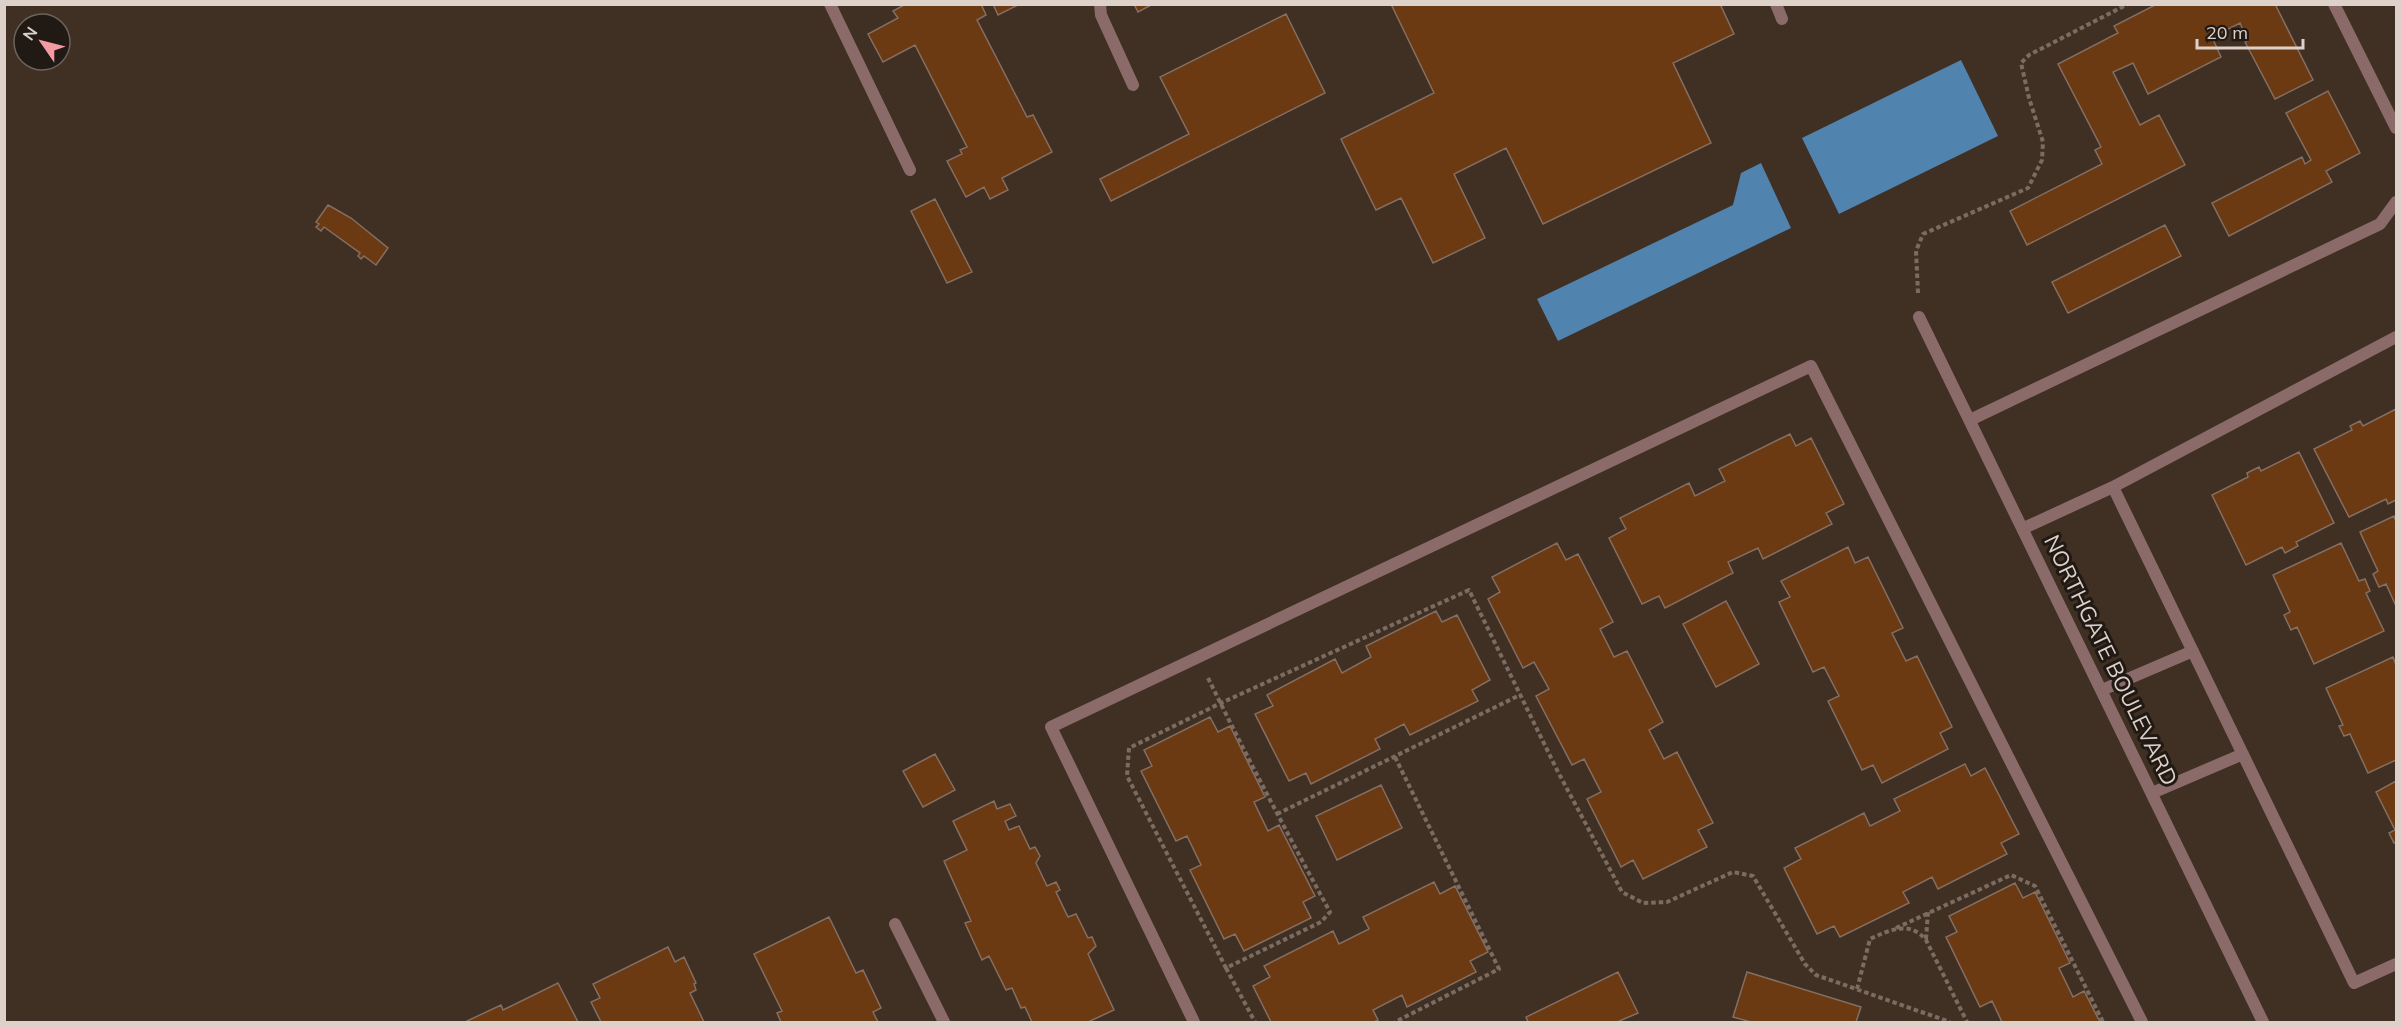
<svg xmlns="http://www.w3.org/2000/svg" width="2401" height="1027" font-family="Mulish,sans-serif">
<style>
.water{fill:#5084af}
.building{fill:#6b3912;stroke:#846f62;stroke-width:1.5}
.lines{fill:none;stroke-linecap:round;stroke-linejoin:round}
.path{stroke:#7b6c62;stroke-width:4;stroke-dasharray:4.5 3;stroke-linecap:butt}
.service{stroke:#8a6b6a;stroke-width:12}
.minor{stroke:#8a6b6a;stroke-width:12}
.labels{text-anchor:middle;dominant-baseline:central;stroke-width:6;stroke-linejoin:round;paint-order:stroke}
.street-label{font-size:22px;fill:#ddd1ca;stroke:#211914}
</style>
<rect width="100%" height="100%" fill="#402f23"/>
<path class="water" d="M1961 60 1998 136 1839 214 1802 138Z
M1761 163 1791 228 1558 341 1537 299 1733 205 1741 173Z"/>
<path class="building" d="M906 4H981L986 15 977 20 1027 117 1033 115 1052 152 1002 178 1008 190 990 199 984 187 966 197 947 161 962 154 960 150 967 147 915 45 883 62 868 34 898 18 893 11Z
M993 4H1020L998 15Z
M1134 4H1153L1138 12Z
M1391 4H1720L1734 34 1673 63 1711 143 1543 224 1506 148 1454 174 1485 238 1433 263 1401 198 1376 210 1341 139 1434 93Z
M2157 4H2275L2313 80 2275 99 2245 42 2248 41 2240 23 2212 37 2221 57 2148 94 2133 63 2113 72 2140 125 2159 115 2185 165 2027 245 2010 211 2102 164 2095 150 2101 147 2058 64 2118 33 2114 26Z
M1286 14 1325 93 1111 201 1100 179 1189 134 1160 77Z
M2328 91 2360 153 2326 171 2332 182 2229 236 2212 203 2302 157 2305 164 2311 160 2286 113Z
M935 199 972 272 947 283 911 211Z
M328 205 351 218 388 248 376 265 364 256 361 259 358 256 360 253 324 227 321 231 316 227 319 224 316 222Z
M2165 225 2181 256 2068 313 2052 282Z
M2396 409V500L2388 504 2386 499 2349 517 2314 449 2352 430 2350 426 2360 421 2363 426Z
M1790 434 1796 446 1811 438 1844 504 1826 513 1832 524 1763 559 1758 548 1728 562 1733 573 1665 608 1659 596 1642 604 1609 538 1626 529 1620 518 1689 483 1695 496 1725 481 1719 469Z
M2299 452 2334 523 2296 542 2298 546 2285 553 2282 547 2246 565 2212 495 2248 477 2247 473 2259 467 2261 471Z
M2394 516 2396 522V606L2386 584 2379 587 2373 574 2378 571 2360 532Z
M1557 543 1566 560 1578 554 1613 622 1600 629 1614 657 1627 651 1663 722 1649 730 1664 759 1677 752 1713 823 1698 830 1707 847 1643 879 1633 860 1621 867 1587 799 1601 792 1584 759 1572 765 1536 696 1549 689 1534 662 1523 668 1488 599 1500 592 1492 577Z
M2341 543 2359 581 2365 579 2370 591 2366 593 2384 631 2314 664 2297 627 2291 630 2284 615 2290 612 2273 575Z
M1848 547 1855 563 1868 557 1903 628 1892 633 1906 661 1917 656 1952 727 1940 733 1948 749 1882 783 1873 765 1862 770 1828 701 1839 696 1824 667 1813 672 1779 602 1790 597 1781 581Z
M1726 601 1759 664 1716 687 1683 624Z
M1436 611 1442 622 1457 615 1490 680 1472 690 1478 701 1410 735 1404 724 1375 739 1380 749 1311 784 1306 773 1289 781 1255 714 1273 706 1267 695 1335 659 1342 673 1371 657 1366 646Z
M2393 657 2396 665V760L2368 773 2350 734 2344 736 2339 726 2343 725 2326 688Z
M1210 717 1218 732 1230 726 1265 797 1254 802 1268 831 1279 825 1315 896 1303 902 1311 918 1244 951 1235 934 1224 939 1190 870 1201 865 1187 836 1176 841 1141 771 1152 766 1144 750Z
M935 754 955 790 923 807 903 771Z
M1965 764 1971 776 1985 768 2019 834 2001 843 2007 854 1938 889 1932 877 1903 892 1909 903 1840 937 1834 926 1817 934 1784 868 1801 859 1795 848 1864 813 1870 826 1900 811 1894 799Z
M2396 781V842L2394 843 2389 833 2395 830 2376 792Z
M1381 785 1402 828 1337 860 1316 816Z
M994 801 997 809 1010 804 1016 816 1005 821 1009 830 1019 826 1030 849 1035 847 1040 856 1036 863 1047 886 1056 882 1060 890 1056 892 1068 917 1076 914 1088 938 1092 937 1096 946 1088 954 1114 1010 1088 1022H1032L1025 1007 1021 1008 1012 988 1006 990 989 956 982 960 965 923 971 921 944 861 967 850 953 821Z
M1434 882 1440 894 1455 886 1488 952 1470 961 1476 972 1407 1007 1402 995 1373 1010 1378 1020 1374 1022H1271L1253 986 1270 977 1264 966 1333 931 1339 944 1369 929 1363 917Z
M2015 883 2023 898 2035 892 2070 963 2059 968 2073 997 2084 991 2100 1022H2002L1992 1001 1980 1007 1946 937 1957 932 1949 916Z
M829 917 856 973 863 970 881 1008 873 1012 878 1022H781L777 1013 782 1011 754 954Z
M668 947 675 962 684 957 696 983 694 984 696 990 690 993 704 1022H601L591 1002 600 998 593 984Z
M1618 972 1638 1013 1617 1022H1528L1526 1017Z
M1747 972 1861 1007 1856 1022H1751L1733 1017Z
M558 983 578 1022H465L501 1005 503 1010Z"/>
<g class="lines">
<path class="path" d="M1918 293 1916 251 1923 234 2028 188 2042 160 2043 142 2029 98 2021 63 2029 55 2128 4
M1208 678C1247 757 1288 835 1330 912L1321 922 1226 968 1127 776 1129 748 1221 703 1469 590 1557 770 1622 892 1643 903 1667 902 1733 872 1753 876 1805 964 1816 975 1950 1022
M1395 757 1499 969 1395 1022
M1277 814 1520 695
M1896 928 2011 875 2035 886 2103 1022
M1926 939 1928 912
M1226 968 1255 1022
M1857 989 1870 939C1890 930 1909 920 1926 940L1967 1022"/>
<path class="service" d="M830 4 910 170
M1100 4 1101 15 1133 85
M1776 4 1782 19
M2334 4 2396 128
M2396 337 2113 487 2354 983 2396 964
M1970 420 2380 224 2396 202
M2024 528 2113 487
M2102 690 2193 651
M2152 793 2243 754
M895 924 944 1022
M1194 1022 1051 727 1811 366 2142 1022"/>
<path class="minor" d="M1919 317 2263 1022"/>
</g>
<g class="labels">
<g class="street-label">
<text transform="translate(2111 660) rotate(64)">NORTHGATE BOULEVARD</text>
</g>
</g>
<rect width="2401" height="1027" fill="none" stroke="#ddd1ca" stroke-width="12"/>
<g transform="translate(42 42) rotate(305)"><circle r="28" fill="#211914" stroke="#6c635d" stroke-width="1.5"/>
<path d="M0-4.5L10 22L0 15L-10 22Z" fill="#f49aa1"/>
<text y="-9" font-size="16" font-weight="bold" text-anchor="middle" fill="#ddd1ca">N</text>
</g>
<path d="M2197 39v9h106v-9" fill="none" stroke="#ddd1ca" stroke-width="3"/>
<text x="2206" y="39" font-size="18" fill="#ddd1ca" stroke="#211914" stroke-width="4.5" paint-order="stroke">20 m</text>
</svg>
